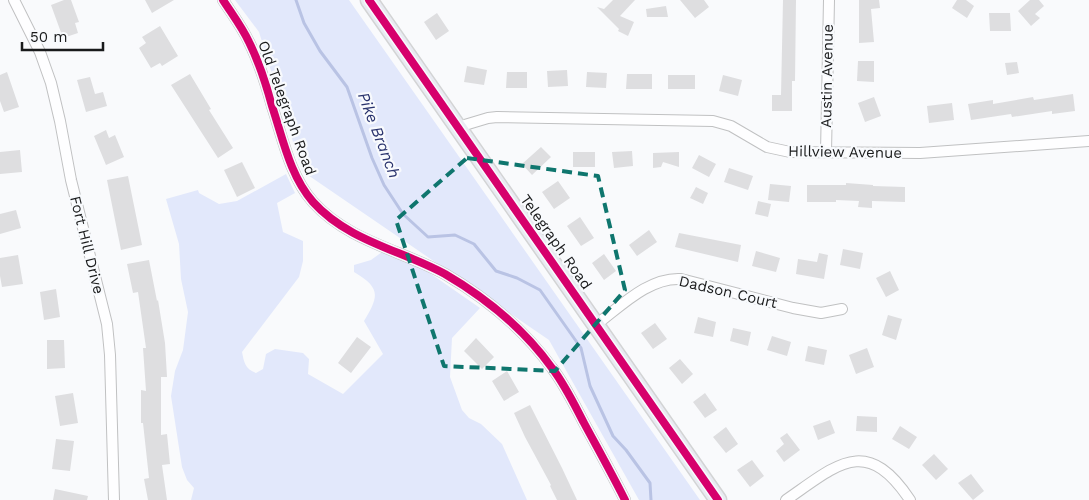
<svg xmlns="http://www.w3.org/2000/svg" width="1089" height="500" font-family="'Work Sans',sans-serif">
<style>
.green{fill:#e2e8fb}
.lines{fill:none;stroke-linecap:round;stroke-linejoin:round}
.stream{stroke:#b9c3e4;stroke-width:3}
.building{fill:#dedee0}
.street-casing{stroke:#c0c1c2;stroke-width:12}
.primary-casing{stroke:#d3d4d5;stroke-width:19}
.street{stroke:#fefeff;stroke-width:10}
.primary{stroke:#e9ebf2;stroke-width:16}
.cycleway-casing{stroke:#f8fafd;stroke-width:11}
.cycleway{stroke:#d6006c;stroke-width:8}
.marked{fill:none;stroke:#0f766e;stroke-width:4;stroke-dasharray:10 6;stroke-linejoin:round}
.labels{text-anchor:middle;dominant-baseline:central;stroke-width:4.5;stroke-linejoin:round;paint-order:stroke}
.street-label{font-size:15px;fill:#191a1b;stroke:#f8fafd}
.water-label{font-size:16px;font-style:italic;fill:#29336d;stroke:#f8fafd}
</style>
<rect width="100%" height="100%" fill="#f9fafc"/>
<path class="green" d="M235 0H349L700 500H639L549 340 302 171 259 32Z
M286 174 295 193 277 203 283 232 303 241V261L299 277 242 352C244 362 245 369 256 373L263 369 266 354 275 349 303 353 309 359 308 374 343 394 383 354 364 321C379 296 381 288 354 272V265L371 260 382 252 421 267 480 308 452 338 450 377 462 410 469 418 481 424 502 444 527 500H191L194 488 187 480 182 467 171 396 175 371 183 350 188 312 181 279 179 244 166 199 198 190 199 193 219 204 237 201Z"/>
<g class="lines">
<path class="stream" d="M296 0 304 23 320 51 347 87 372 158 384 185 403 214 428 237 455 235 474 244 496 271 517 278 540 290 581 348 590 386 613 436 626 450 650 483 651 500"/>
</g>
<path class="building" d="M64 0H71L79 22 75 23 78 33 63 38 51 5Z
M145 0H174L152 13Z
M613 0H635L620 16 634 22 628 36 618 31 619 29 597 7 604 9Z
M680 0H704L709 7 695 18Z
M783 0H796L795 81H792V111H772V95H781Z
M859 0H879L880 8 871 9 874 42 859 43Z
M957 0H966L974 6 967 18 952 8Z
M1030 0H1039L1044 6 1035 14 1040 18 1031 26 1018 11Z
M666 6 668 17H647L646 9Z
M437 13 449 31 436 40 424 22Z
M989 13H1010L1011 31H990Z
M160 26 178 56 162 66 160 63 151 68 139 48 146 43 142 37Z
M858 61H874V82L857 81Z
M1017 62 1019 73 1007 75 1005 63Z
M467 66 487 70 484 85 464 82Z
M567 70 568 86 548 87 547 71Z
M7 72 19 107 4 112 0 101V75Z
M507 72H527V88H506Z
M587 72 607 73 606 88 586 87Z
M190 74 211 109 209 110 233 148 218 158 171 85Z
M627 74H652V89H626Z
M668 75H695V89H668Z
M723 75 742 80 738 96 719 91Z
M90 77 95 94 103 92 107 106 86 112 77 80Z
M1073 94 1075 111 1052 114V111L1012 117 1011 114 971 120 968 104 993 100V104L1033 97 1034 100Z
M874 97 881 116 865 122 858 103Z
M952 103 954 120 929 123 927 106Z
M106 130 109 138 115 135 124 157 106 165 94 136Z
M541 147 551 157 532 175 522 164Z
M20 150 22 172 0 174V152Z
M632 151 633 166 614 168 612 152Z
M573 152H595V167H573Z
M679 152V167L663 162 661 167 653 168V153Z
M699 155 716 164 709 177 692 168Z
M242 162 255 188 237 197 224 170Z
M729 168 753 176 748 190 724 182Z
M128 176 142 245 121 250 107 180Z
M558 181 570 198 554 209 542 192Z
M846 183 873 185V186L905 187V202L872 201V208L858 207 859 201 836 200V202H807V185H846Z
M770 184 791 186 789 202 768 200Z
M696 187 708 193 703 204 690 198Z
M758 201 771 204 768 217 755 214Z
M16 210 21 228 0 234V214Z
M580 217 594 238 581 246 567 226Z
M649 230 657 242 637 256 629 245Z
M679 233 741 245 738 262 675 247Z
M843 249 863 253 860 269 840 265Z
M756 251 780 258 776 272 752 266Z
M819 253 828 255 824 279 796 274 798 259 817 262Z
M604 254 616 271 604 280 592 263Z
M18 255 23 284 2 287 0 276V258Z
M149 260 157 301 158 300 165 343 167 377H161V435L167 434 170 464 162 465 167 500H148L144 479 149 478 143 423H141V390L146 391 143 348H146L138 292 133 293 127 264Z
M890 271 899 290 886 297 876 278Z
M56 289 60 317 44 320 40 292Z
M888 315 902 319 896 340 882 335Z
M698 317 716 322 713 337 694 333Z
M655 323 667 339 653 349 641 333Z
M733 328 751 332 748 346 730 341Z
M772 336 791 342 787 356 767 350Z
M357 337 371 347 351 373 338 363Z
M476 338 494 357 482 369 464 351Z
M47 340H64L65 368 47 369Z
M808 346 827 350 824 365 805 361Z
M867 348 874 367 856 374 849 355Z
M680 359 693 374 682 384 669 368Z
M507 371 519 392 504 401 492 381Z
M73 393 78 423 60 426 55 396Z
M705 393 717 410 705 418 693 402Z
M530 405 562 468 577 500H557L550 486 551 485 525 437 514 413Z
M857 416 877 417V432L856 431Z
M830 420 835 433 818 440 813 426Z
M900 426 917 437 909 449 892 439Z
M726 427 738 444 726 453 713 437Z
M787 433 800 450 784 462 776 451 784 444 780 438Z
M56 439 74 441 70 471 52 469Z
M934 454 948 469 936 480 922 465Z
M752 460 764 476 750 487 737 470Z
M971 474 984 491 973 500 958 483Z
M55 489 88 496 87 500H53Z"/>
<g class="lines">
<defs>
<path id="street" d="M14 0 40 52 51 83 60 121 71 180 107 324 110 355 114 500
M223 0C232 14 242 27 249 42 259 62 266 84 272 106 283 139 290 176 313 202 348 241 401 250 445 274 486 298 524 329 552 368 565 385 574 404 584 423 598 449 612 474 625 500
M458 127 488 118 497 117 713 121 731 126 767 147 790 152 920 153 1089 141
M826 152 829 0
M597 324C621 306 649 277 681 279L793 308 821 313 842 309
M786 500C837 465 866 434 910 500"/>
<path id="primary" d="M369 0 718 500"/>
</defs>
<use href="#street" class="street-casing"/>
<use href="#primary" class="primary-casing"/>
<use href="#street" class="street"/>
<use href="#primary" class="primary"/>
<defs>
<path id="cycleway" d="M223 0C232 14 242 27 249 42 259 62 266 84 272 106 283 139 290 176 313 202 348 241 401 250 445 274 486 298 524 329 552 368 565 385 574 404 584 423 598 449 612 474 625 500
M369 0 718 500"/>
</defs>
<use href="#cycleway" class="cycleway-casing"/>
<use href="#cycleway" class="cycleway"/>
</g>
<path class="marked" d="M467 158 598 176 625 290 555 371 444 366 396 220Z"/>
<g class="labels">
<g class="street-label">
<text transform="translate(827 76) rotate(-89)">Austin Avenue</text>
<text transform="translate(287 108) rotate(70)">Old Telegraph Road</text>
<text transform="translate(845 152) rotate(1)">Hillview Avenue</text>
<text transform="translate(556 242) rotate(55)">Telegraph Road</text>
<text transform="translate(87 245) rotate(76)">Fort Hill Drive</text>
<text transform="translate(728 292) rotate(13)">Dadson Court</text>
</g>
<g class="water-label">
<text transform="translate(379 135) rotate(69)">Pike Branch</text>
</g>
</g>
<path d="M22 42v8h81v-8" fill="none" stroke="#191a1b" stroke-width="2.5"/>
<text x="30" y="42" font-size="15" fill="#191a1b" stroke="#f8fafd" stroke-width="4" paint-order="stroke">50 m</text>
</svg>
